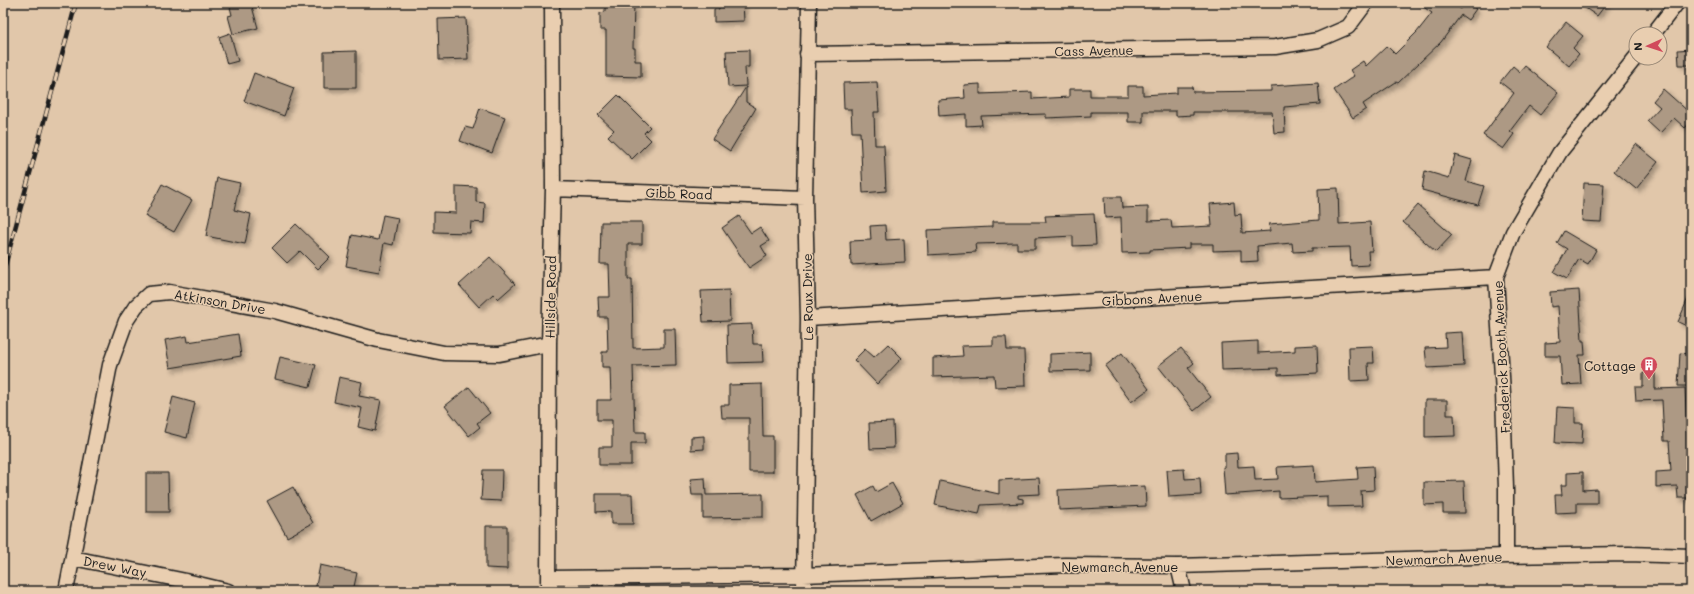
<svg xmlns="http://www.w3.org/2000/svg" width="1694" height="594" font-family="Mali,sans-serif">
<style>
.building{fill:#ad9984;stroke:#1c1c1c;filter:url(#shadow)}
.lines{fill:none;stroke-linecap:round;stroke-linejoin:round}
.street-casing{stroke:#1c1c1c;stroke-width:17}
.street{stroke:#e9ceb0;stroke-width:14}
.rail-casing{stroke:#1c1c1c;stroke-width:4.5}
.rail{stroke:#e9ceb0;stroke-width:3;stroke-dasharray:9;stroke-linecap:butt}
.labels{text-anchor:middle;dominant-baseline:central;stroke-width:3;stroke-linejoin:round;paint-order:stroke}
.street-label{font-size:13px;fill:#1c1c1c;stroke:#e9ceb0}
.poi-label{font-size:13px;fill:#1c1c1c;stroke:#e9ceb0;text-anchor:end}
</style>
<defs>
<filter id="shadow"><feDropShadow dx="3.5" dy="3.5" stdDeviation="2" flood-color="#0004"/></filter>
</defs>
<rect width="100%" height="100%" fill="#e1c7aa"/>
<filter id="ink" filterUnits="userSpaceOnUse"><feTurbulence type="fractalNoise" baseFrequency=".025" numOctaves="2"/><feDisplacementMap in="SourceGraphic" scale="8" xChannelSelector="R" yChannelSelector="G"/><feConvolveMatrix kernelMatrix="1 2 1 2 8 2 1 2 1" color-interpolation-filters="sRGB"/></filter>
<g filter="url(#ink)">
<path class="building" d="M229 3H251L258 28 233 34 228 16 232 15Z
M605 3H634L633 48H635V61H641V77L606 76V30H600V13L605 12Z
M719 3H743L744 21 714 22V9H719Z
M1418 3H1453L1461 9 1465 3H1468L1476 9 1468 20 1461 15 1441 42 1398 83 1396 82 1363 104 1366 109 1353 118 1334 90 1354 76 1350 70 1363 61 1366 66 1387 46 1395 54 1417 32 1432 13Z
M1578 3H1607L1597 16Z
M466 18 468 59 439 60 438 19Z
M1566 22 1583 36 1573 48 1579 54 1569 66 1546 47Z
M230 33 238 61 227 64 219 37Z
M1691 49V65H1679L1678 50Z
M749 50V67H745L746 86 728 87 726 51Z
M356 51V88H324V52Z
M1513 66 1520 72 1525 66 1558 93 1540 115 1529 106 1510 131 1514 134 1503 149 1483 135 1514 93 1500 82Z
M254 73 294 88 284 116 244 101Z
M877 82 879 112H874L875 145H884L886 191 863 193 860 132H852L851 109H844L843 83Z
M1318 83 1320 104 1284 107 1285 132 1274 133 1272 112H1193V115L1176 116V111H1143V122H1128V112H1091V116L1046 118V114L981 116 982 125 966 126V114L939 116 938 100 965 98 964 85 980 84V94L1032 92V99L1069 97V89H1090V96H1128V86H1143V95L1177 93V87H1192L1193 92 1271 91V86Z
M746 87V102L756 108 730 151 712 139Z
M1663 89 1691 114V121L1685 128 1674 118 1660 133 1647 121 1660 107 1653 101Z
M618 95 650 127 644 133 651 140 632 159 608 136 614 130 598 115Z
M480 108 505 117 492 153 460 141 465 127 473 129Z
M1636 144 1658 162 1636 189 1614 171Z
M1455 155 1472 160 1466 181 1484 186 1478 205 1422 190 1425 171 1449 178Z
M217 178 240 183 234 210 251 214 245 244 206 236Z
M1584 183 1604 184 1601 222 1582 221Z
M162 184 192 200 174 232 145 216Z
M456 186 476 187V202L485 203 484 223 471 222 470 233 434 232V212L456 213Z
M1338 188 1339 224 1370 222 1372 251H1368L1369 265 1351 266 1350 247 1312 248V251L1293 252 1292 243 1257 246 1258 261 1241 262V250L1213 251V244H1189V248L1150 250V252L1122 253 1121 217 1105 218 1104 197H1121L1122 208 1148 207V221L1171 220 1172 228 1212 226 1210 204 1234 202 1235 215 1241 214 1242 233 1270 231 1269 224 1319 220 1318 189Z
M1418 205 1452 235 1436 252 1403 222Z
M1094 214 1096 245 1073 246V236L1035 238V249H1017V243L975 244 976 252 928 255 927 230 992 227V222H1046L1045 216Z
M383 215 398 218 393 245 384 243 379 272 346 266 352 235 378 240Z
M739 216 751 233 760 227 769 241 761 246 767 256 749 268 722 228Z
M601 222H642V244H628V279H632L633 348 664 347V329H675L676 365 633 366 635 432H645V443H631V465H599V447H612V420H597V400H611L610 367H602V352H608L607 317H599L598 297H610L609 264H600Z
M296 224 330 257 318 269 300 251 287 263 272 248Z
M885 225 886 240 904 239 905 262 851 265 850 241 871 240 870 226Z
M1564 231 1596 250 1588 264 1579 259 1567 279 1554 272 1567 249 1557 243Z
M490 257 515 284 498 299 493 294 479 307 459 285Z
M729 290 730 321 703 322 701 291Z
M1579 290 1582 341H1584L1585 355H1579L1581 384 1562 385 1560 356H1545V343L1560 342 1558 306 1551 307 1550 292Z
M1691 291V328L1678 322Z
M752 324 753 344H762L763 362 728 363 727 325Z
M1462 332 1464 366 1427 368 1425 348 1446 347 1445 333Z
M238 334 241 356 170 368 165 340 187 336 188 342Z
M993 337H1006L1007 350H1024L1025 386 995 387 994 375 933 377V358L963 356 962 346 993 345Z
M1258 341V353L1295 351V346L1317 345 1318 373 1278 375V368L1222 370 1221 343Z
M888 344 902 358 877 384 854 360 865 349 874 357Z
M1373 346 1374 363H1368L1369 380 1350 381 1349 347Z
M1181 348 1194 363 1188 368 1211 397 1194 411 1158 366Z
M1090 352V370L1050 371V354Z
M1122 353 1149 389 1131 402 1105 366Z
M1680 353 1691 354V386H1678Z
M280 357 316 365 310 387 275 379Z
M1655 372V389L1685 388 1688 458 1691 457V498H1678L1677 486 1656 487V472L1671 471 1669 441H1664L1662 400 1636 401 1635 387H1643V373Z
M339 377 362 382 359 396 381 400 375 431 358 427 362 408 334 402Z
M762 384 763 436H773V472H749V418H722L721 405H729V385Z
M469 387 490 413 477 423 480 427 469 436 445 406Z
M173 397 195 403 187 438 164 432Z
M1425 400H1447V415H1454L1455 436 1425 437Z
M1557 407 1575 408V423H1583L1582 444 1555 443Z
M893 422 894 448 870 449 869 423Z
M704 436V449L691 450V437Z
M1237 453 1238 467 1254 466 1255 480 1278 479 1277 467 1314 465 1315 482 1358 479 1357 467 1373 466 1374 490 1361 491 1362 506 1327 507V496L1279 498V491L1225 495 1223 467H1225V454Z
M1184 469 1185 479 1200 478 1201 495 1169 497 1167 470Z
M483 470H502L501 501 481 500Z
M1583 472V490L1597 489V503H1577V512L1556 513 1555 495H1562L1561 485H1567V473Z
M146 473H168L169 512H146Z
M705 478 706 495 763 494V517L703 518V495H692L690 479Z
M1039 478 1040 494 1018 495V498L1023 499V503L981 505 979 514 935 505 940 481 999 494V480Z
M1464 481 1465 513H1443V504L1424 505V482Z
M892 483 903 503 871 521 857 495 873 486 876 492Z
M1145 486 1146 506 1059 510 1058 490Z
M293 487 313 523 287 537 267 501Z
M596 494H632L633 524H611V511L596 512Z
M486 526H507V569L486 568Z
M320 565 357 573 353 591H315Z"/>
<g class="lines">
<defs>
<path id="street" d="M1653 34 1677 3
M807 54 1275 47 1318 40 1348 27 1366 3
M553 189 805 198
M808 318 1496 277
M1506 556V489L1503 393 1496 277 1513 232 1560 152 1636 57
M73 558 186 581 228 591
M1178 566 1184 591
M549 578 803 575 1065 565 1178 566 1506 556 1629 554 1691 556
M66 591 110 365 126 321 136 306 149 294 169 292 275 311 378 340 444 353 499 354 549 344
M548 591 549 344 553 189 552 3
M804 591 808 318 805 198 809 3"/>
</defs>
<use href="#street" class="street-casing"/>
<use href="#street" class="street"/>
<defs>
<path id="rail" d="M3 273 76 3"/>
</defs>
<use href="#rail" class="rail-casing"/>
<use href="#rail" class="rail"/>
</g>
</g>
<defs>
<symbol id="building-pin" viewBox="-11 -11 22 30"><path d="M0 17L-7.5 6A9.5 9.5 0 1 1 7.5 6Z" fill="#d1495b" stroke="#e9ceb0"/><path d="M-4-6H4V6H1V3H-1V6H-4ZM-2.5-4.3h1.7v1.8h-1.7ZM.8-4.3h1.7v1.8H.8ZM-2.5-1h1.7V.8h-1.7ZM.8-1h1.7V.8H.8Z" fill="#fff"/></symbol>
</defs>
<g fill-rule="evenodd">
<use href="#building-pin" x="1639" y="355" width="20" height="27"/>
</g>
<g class="labels">
<g class="street-label">
<text transform="translate(1094 50) rotate(-1)">Cass Avenue</text>
<text transform="translate(679 193) rotate(2)">Gibb Road</text>
<text transform="translate(550 297) rotate(-89)">Hillside Road</text>
<text transform="translate(807 297) rotate(-91)">Le Roux Drive</text>
<text transform="translate(1152 298) rotate(-3)">Gibbons Avenue</text>
<text transform="translate(220 301) rotate(10)">Atkinson Drive</text>
<text transform="translate(1501 357) rotate(-93)">Frederick Booth Avenue</text>
<text transform="translate(1444 558) rotate(-2)">Newmarch Avenue</text>
<text transform="translate(115 566) rotate(11)">Drew Way</text>
<text x="1120" y="566">Newmarch Avenue</text>
</g>
<g class="poi-label">
<text x="1636" y="365">Cottage</text>
</g>
</g>
<rect width="1694" height="594" fill="none" stroke="#e9ceb0" stroke-width="16"/>
<rect x="8" y="8" width="1678" height="578" fill="none" stroke="#1c1c1c" stroke-width="1.5" filter="url(#ink)"/>
<g transform="translate(1648 46) rotate(267)"><circle r="19" fill="#e9ceb0" stroke="#978775"/>
<path d="M0-3L7 15L0 10L-7 15Z" fill="#d1495b"/>
<text y="-6" font-size="11" font-weight="bold" text-anchor="middle" fill="#1c1c1c">N</text>
</g>
</svg>
